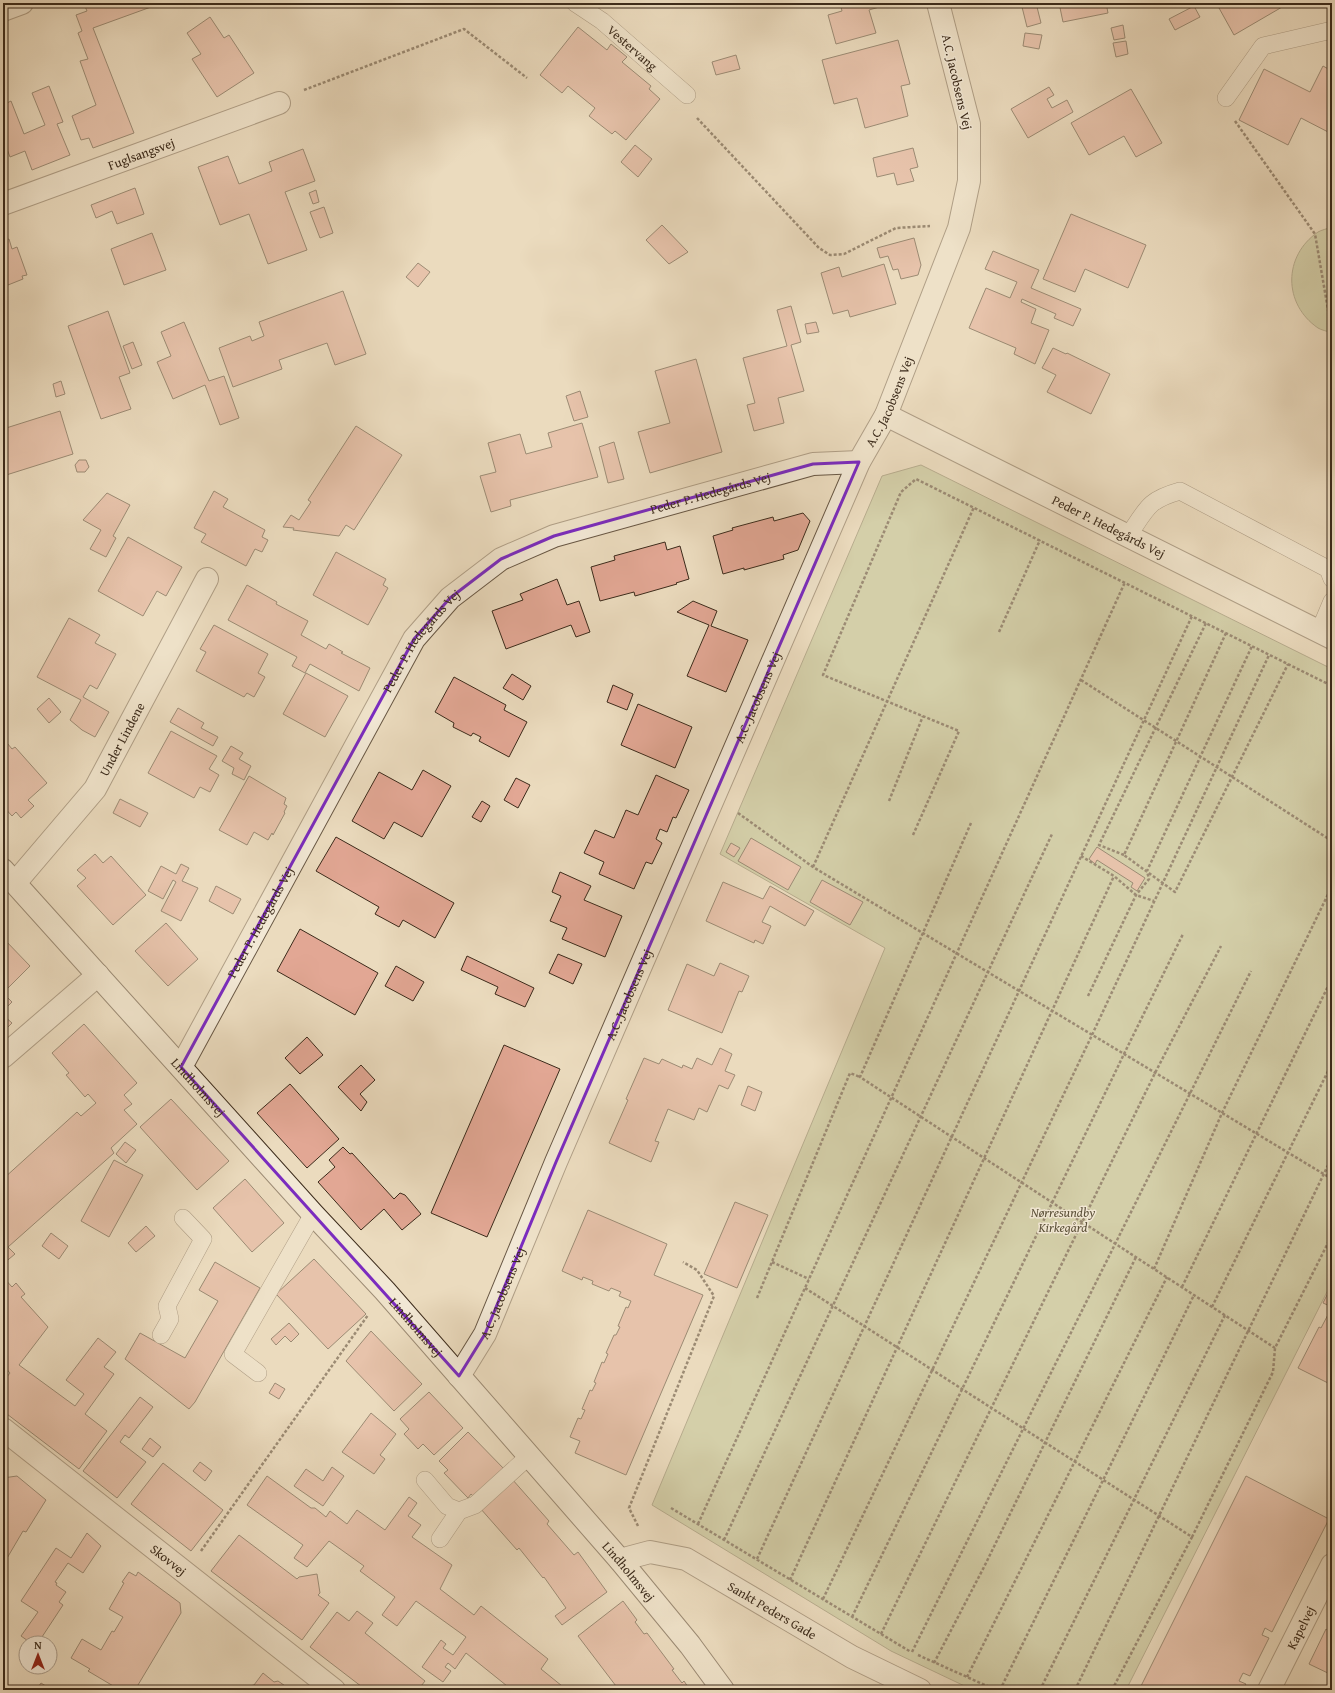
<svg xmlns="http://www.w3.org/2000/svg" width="1335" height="1693" font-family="'Gentium Book Plus',serif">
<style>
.green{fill:#b8c091;stroke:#7a7656}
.building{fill:#e2a794;stroke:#3c2b1b}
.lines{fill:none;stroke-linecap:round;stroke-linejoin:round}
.lane-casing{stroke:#685744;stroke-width:18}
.street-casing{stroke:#685744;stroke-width:24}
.secondary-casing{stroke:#3c2b1b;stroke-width:24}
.path{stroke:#3c2b1b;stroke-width:2.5;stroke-dasharray:3 2;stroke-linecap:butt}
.lane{stroke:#f2e8d5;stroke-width:17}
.street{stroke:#f2e8d5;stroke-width:22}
.secondary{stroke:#f2e8d5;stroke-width:22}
.marked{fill:none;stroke:#7b2cbf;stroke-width:3;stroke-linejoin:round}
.labels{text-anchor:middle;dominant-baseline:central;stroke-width:3;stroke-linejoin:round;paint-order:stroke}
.street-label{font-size:13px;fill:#3c2b1b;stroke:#f2e8d5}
.park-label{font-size:13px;font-style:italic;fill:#5b5038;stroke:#f2e8d5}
</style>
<rect width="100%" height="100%" fill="#ebdbbe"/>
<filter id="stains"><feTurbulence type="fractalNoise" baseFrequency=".005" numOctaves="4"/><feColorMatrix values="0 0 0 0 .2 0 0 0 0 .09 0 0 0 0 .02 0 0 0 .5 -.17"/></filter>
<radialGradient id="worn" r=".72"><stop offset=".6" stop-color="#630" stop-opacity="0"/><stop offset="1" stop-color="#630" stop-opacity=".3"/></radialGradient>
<path class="green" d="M1332 227V333C1327 331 1321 330 1318 328 1283 304 1283 256 1318 232 1321 230 1327 229 1332 227Z
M921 465 1332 669V1282L1126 1690H973L891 1651 652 1505 885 948 720 854 882 476Z"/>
<path class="building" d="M86 3H162L93 28 134 133 93 148 89 138 81 140 72 116 96 105 80 61 88 59 78 33 82 31 76 15 87 11 84 4Z
M840 3H885L886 5 869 10 876 33 836 44 828 15 842 11Z
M1021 3H1036L1041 23 1027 27Z
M1059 3H1106L1108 13 1063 22Z
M1228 3H1289L1234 35 1219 8Z
M1194 6 1200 17 1175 30 1169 19Z
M210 17 224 38 229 35 254 73 217 97 192 59 201 54 187 33Z
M1123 25 1125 38 1114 40 1111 28Z
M578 27 607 50 611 44 627 57 622 62 651 86 649 89 660 99 626 140 615 131 612 134 589 116 595 108 568 86 562 93 540 75Z
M1025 33 1042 35 1039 49 1023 46Z
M898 40 910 84 901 86 908 116 865 128 857 98 834 104 822 60Z
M1126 41 1128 54 1116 57 1113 43Z
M736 55 740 69 716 75 712 62Z
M1323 66 1332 71V134L1301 118 1288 145 1239 120 1264 69 1310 92Z
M49 86 63 122 57 124 70 155 32 170 25 151 10 157 3 138V105L11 101 24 134 45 125 32 93Z
M1049 87 1054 95 1047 99 1052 108 1067 100 1073 112 1028 138 1011 109Z
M1131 89 1162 143 1136 157 1124 136 1089 155 1071 123Z
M635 145 652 159 638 177 621 162Z
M913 148 918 167 910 169 914 181 897 185 894 173 877 177 873 158Z
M303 149 315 181 285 192 307 250 268 264 249 214 220 225 198 167 228 156 239 184 272 171 269 162Z
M135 188 144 214 117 224 112 211 96 218 91 205Z
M316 190 319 202 313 204 309 193Z
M324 207 333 233 320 238 310 212Z
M1071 214 1146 245 1128 288 1085 269 1075 292 1043 279Z
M662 225 688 252 669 264 646 240Z
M152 233 166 270 124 285 111 249Z
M914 238 921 265 918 275 901 279 898 269 893 270 888 256 880 258 877 248Z
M9 239 12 249 17 247 27 275 22 276 23 279 3 287V241Z
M993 251 1039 270 1031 288 1081 309 1073 326 1054 318 1056 314 1022 299 1021 302 1036 309 1031 323 1049 330 1035 364 1014 354 1016 348 969 328 986 288 1010 298 1017 282 985 269Z
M418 263 430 272 418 287 406 277Z
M884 264 896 304 850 317 848 310 833 314 821 273 839 267 842 277Z
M343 291 366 354 335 365 327 343 279 360 282 369 233 387 219 348 250 336 252 341 264 336 259 322Z
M791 306 801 342 791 345 804 391 778 398 784 423 754 431 747 405 755 403 743 358 787 346 777 310Z
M108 311 130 373 119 377 131 409 101 419 68 326Z
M184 322 209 381 224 376 239 418 220 425 205 385 173 399 157 362 171 356 161 332Z
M816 322 819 332 807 334 805 324Z
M133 342 142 365 132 369 123 346Z
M1053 348 1066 354 1067 353 1110 374 1091 414 1047 392 1056 375 1042 368Z
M696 359 722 452 650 473 638 432 670 423 655 371Z
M61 381 65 394 56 397 53 384Z
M580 391 588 417 574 421 566 396Z
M60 411 73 454 3 476V429Z
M582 423 598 477 510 500 511 506 491 512 480 476 496 472 488 443 520 434 526 454 552 447 548 433Z
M356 426 402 455 354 530 346 525 339 536 293 530 294 528 283 527 291 515 299 520 311 502 308 500Z
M614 442 624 479 608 483 599 447Z
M79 460H86L89 467 85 472H77L75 465Z
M214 491 228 499 223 507 265 530 262 537 268 540 262 552 255 549 246 566 201 542 206 534 194 528Z
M107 493 130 505 113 536 116 538 106 557 90 549 101 530 83 520Z
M803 513 810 521 798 550 783 555 784 559 744 570V568L723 574 713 536 733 530 732 528 773 517 774 521Z
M128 537 182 567 166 596 157 591 143 616 98 591Z
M665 542 667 550 680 546 689 579 676 583 677 584 635 596 634 592 600 601 591 567 615 560 614 556Z
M336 552 386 579 383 585 388 588 368 625 313 595Z
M557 579 567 605 579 601 590 632 576 637 571 625 506 649 492 611 523 600 520 594Z
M247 585 277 602 276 604 308 621 301 635 326 649 329 644 343 652 341 653 370 668 359 691 310 664 305 673 292 666 297 657 228 620Z
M693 601 717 611 711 626 748 640 726 692 687 676 709 625 677 612Z
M69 618 100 635 95 643 116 654 97 689 90 685 83 697 109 712 95 737 82 730 70 720 81 700 37 677Z
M214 625 268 654 258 673 265 677 254 697 247 693 244 697 196 671 206 652 200 649Z
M306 673 348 696 325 737 283 714Z
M512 674 531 686 523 700 503 688Z
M454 677 506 705 504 710 527 722 509 757 479 741 481 737 473 733 471 736 453 727 454 723 435 712Z
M613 685 633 694 627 710 607 702Z
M49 698 61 712 49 723 37 709Z
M638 704 692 727 675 768 621 745Z
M178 708 204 723 201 728 218 737 213 746 170 722Z
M171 731 217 756 209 769 219 775 210 792 200 787 194 798 148 773Z
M3 738 12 749 15 747 47 783 28 800 34 806 21 818 16 812 12 816 3 806Z
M231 746 243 753 239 759 251 766 244 780 232 774 234 768 222 761Z
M423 770 451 786 422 837 394 822 384 839 352 821 379 772 412 790Z
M656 775 689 790 676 818 673 817 667 832 660 829 656 839 662 843 652 864 646 862 634 889 599 874 604 862 584 853 595 830 614 838 626 810 638 815Z
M249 776 286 798 284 804 287 806 284 812 285 813 273 835 272 833 268 840 254 832 247 845 219 830Z
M516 778 530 785 518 808 504 800Z
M120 799 148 813 140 827 113 813Z
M482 801 490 806 481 822 472 817Z
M336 837 454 903 435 938 403 920 399 927 375 914 379 907 316 871Z
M751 838 801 867 788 890 738 861Z
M731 843 740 848 734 857 726 852Z
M1097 847 1145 878 1137 891 1131 887 1133 883 1097 860 1095 864 1089 859Z
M95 854 103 863 111 856 146 895 113 925 77 886 86 878 77 870Z
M181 864 189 868 182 881 198 888 181 921 161 911 176 882 173 880 163 899 148 891 161 866 176 874Z
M560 872 591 886 584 900 622 916 605 957 562 939 567 928 550 921 561 896 552 892Z
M822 880 863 902 850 925 810 902Z
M723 882 763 899 770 886 814 911 805 926 770 906 762 922 771 926 763 944 755 940 754 943 706 921Z
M216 886 241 899 233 914 209 901Z
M166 923 198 959 168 986 135 951Z
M300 929 378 973 355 1015 277 971Z
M3 938 30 966 3 993Z
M558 954 582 964 573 984 549 973Z
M467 956 534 988 525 1007 495 994 498 987 461 970Z
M720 963 749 976 742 992 739 991 722 1033 668 1010 687 964 714 976Z
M396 966 424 982 413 1001 385 986Z
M3 993 12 1002 3 1011Z
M3 1015 12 1023 3 1032Z
M84 1024 137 1083 124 1095 132 1104 124 1110 137 1124 111 1148 114 1153 8 1247 15 1254 3 1264V1179L77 1112 81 1116 96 1103 88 1094 85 1097 66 1075 69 1073 52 1053Z
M307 1037 323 1055 300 1074 285 1058Z
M504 1045 560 1069 487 1237 431 1213Z
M720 1048 732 1054 725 1071 735 1075 728 1089 719 1085 707 1112 699 1108 694 1120 668 1109 655 1141 659 1142 651 1162 609 1143 628 1100 626 1099 644 1058 659 1064 662 1059 682 1068 683 1065 692 1069 697 1058 712 1065Z
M361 1065 375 1080 360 1094 367 1102 361 1111 338 1087Z
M290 1084 339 1139 307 1168 257 1113Z
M748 1086 762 1092 755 1111 741 1105Z
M171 1099 229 1161 197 1190 140 1127Z
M125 1142 136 1150 126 1163 116 1154Z
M343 1147 350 1154 352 1153 394 1199 400 1193 405 1195 421 1214 402 1230 384 1209 361 1230 318 1182 335 1167 329 1160Z
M114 1160 143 1175 109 1237 81 1221Z
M245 1179 284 1223 252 1252 213 1208Z
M735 1202 768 1215 737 1288 704 1274Z
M588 1210 667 1244 654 1275 703 1295 626 1475 575 1453 580 1441 570 1437 578 1418 581 1419 585 1410 582 1409 590 1390 592 1391 596 1383 594 1382 602 1362 604 1363 608 1354 606 1353 614 1335H616L620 1327 618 1326 626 1307 628 1308 631 1301 619 1296 621 1292 611 1288 609 1291 592 1284 593 1281 583 1277 582 1280 562 1271Z
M146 1226 155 1236 136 1252 128 1243Z
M51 1233 68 1246 59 1259 42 1246Z
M314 1259 366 1314 328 1349 276 1294Z
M215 1262 260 1288 195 1402 189 1409 125 1359 140 1333 185 1358 218 1301 199 1290Z
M3 1277 12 1287 16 1283 25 1294 21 1297 48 1327 19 1365 75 1406 84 1394 66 1380 98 1338 116 1352 104 1367 114 1374 85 1414 107 1431 79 1469 3 1411V1382L10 1373 3 1365Z
M1332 1285V1385L1298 1368 1319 1327 1321 1328 1332 1307 1323 1303Z
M289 1323 299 1334 291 1342 285 1336 276 1345 271 1339Z
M371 1331 422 1384 394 1411 346 1361Z
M275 1383 285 1389 279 1399 269 1393Z
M429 1392 463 1428 434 1455 423 1444 418 1449 404 1434 409 1429 400 1419Z
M140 1397 153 1407 129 1438 125 1435 120 1442 146 1462 117 1498 83 1471Z
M371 1413 396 1434 380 1455 385 1459 374 1474 342 1452Z
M468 1432 506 1471 477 1500 471 1494 468 1498 444 1473 448 1470 439 1461Z
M150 1438 161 1447 153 1457 142 1449Z
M200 1462 212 1471 205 1481 193 1471Z
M163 1463 223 1510 191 1551 131 1504Z
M332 1467 344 1476 323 1506 294 1486 306 1469 323 1481Z
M17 1476 46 1500 26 1532 23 1531 3 1565V1478Z
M267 1476 311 1508H315L326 1517 330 1511 347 1524 357 1510 385 1530 409 1497 417 1503 408 1516 421 1525 412 1537 452 1565 440 1589 474 1615 481 1606 548 1659 541 1669 567 1690H512L466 1653 455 1669 448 1663 445 1667 451 1671 443 1682 422 1667 441 1640 446 1644 443 1648 453 1655 466 1637 416 1601 397 1626 382 1615 395 1597 360 1571 364 1566 329 1541 307 1567 294 1558 303 1545 247 1505Z
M1246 1476 1329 1519 1272 1632 1265 1628 1262 1635 1269 1638 1250 1676 1243 1673 1239 1681 1246 1684 1242 1690H1139Z
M512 1479 549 1521 547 1524 574 1555 578 1552 607 1592 562 1625 555 1616 566 1608 544 1577 543 1578 519 1548 517 1550 480 1508Z
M87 1533 101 1546 83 1573 68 1563 55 1582 57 1583 56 1585 66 1592 59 1602 63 1605 38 1643H31L21 1636 38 1612 21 1601 56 1548 71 1558Z
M239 1535 297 1579 299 1577 317 1574 320 1593 318 1595 329 1603 302 1640 211 1571Z
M129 1572 136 1576 138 1572 180 1603 181 1613 135 1690H120L88 1671 90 1669 71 1658 82 1639 101 1650 112 1631 114 1632 123 1617 109 1609 124 1583 122 1582Z
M623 1601 637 1620 635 1622 644 1634 647 1633 674 1669 672 1670 682 1683 684 1681 690 1690H619L578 1636Z
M357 1611 373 1623 365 1633 425 1681 418 1690H366L310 1647 337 1612 349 1621Z
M1326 1629 1332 1633V1675L1309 1664Z
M263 1673 274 1682 278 1681 291 1690H247L250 1686 254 1685Z
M41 1683 52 1690H36Z"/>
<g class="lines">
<defs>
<g id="lane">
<path id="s1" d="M575 3 602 21 687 95"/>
<path d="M1226 98 1263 46 1332 30"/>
<path d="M1129 535C1147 508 1148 500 1180 491L1328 569 1332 579"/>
<path d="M1319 632 1332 601"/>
<path d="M161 1335 170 1319 167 1306 203 1239 183 1218"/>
<path d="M258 1373 233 1354 313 1214"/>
<path d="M425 1480 447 1506 459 1511 475 1505 529 1456"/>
<path d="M440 1539 459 1511"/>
</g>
<g id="street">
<path d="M3 10 22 3"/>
<path id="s2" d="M3 204 279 103"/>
<path id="s3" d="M886 415 1332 638"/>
<path id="s4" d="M15 883 95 789 207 579"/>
<path d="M3 1057 98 975"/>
<path id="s5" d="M181 1067 414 639 450 598 501 559 554 536 813 464 859 462"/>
<path id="s6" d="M459 1376 485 1334 556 1162 859 462 886 415 959 228 969 181V124L938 3"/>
<path id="s7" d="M3 1429 334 1690"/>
<path id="s8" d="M620 1560 650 1552 686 1559 852 1657 920 1690"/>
<path id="s9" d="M1269 1690 1332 1565"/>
</g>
<g id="secondary">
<path id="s10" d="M3 870 313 1214 385 1291 620 1560 690 1645 723 1690"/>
</g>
</defs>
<use href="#lane" class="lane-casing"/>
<use href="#street" class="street-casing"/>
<use href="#secondary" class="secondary-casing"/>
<path class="path" d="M304 90 464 29 527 78
M697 118 819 248 830 255 844 254 896 228 930 226
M1235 121 1315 234 1332 333
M999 632 1040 540
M1226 633 1124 855 1175 892 1288 664
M1081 680 1332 841
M889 801 923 716
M738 813 813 867 1332 1179
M971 823 860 1077 1275 1348
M913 835 959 731 823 675 901 492 916 479 1332 686
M1124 855 1099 845 1206 623
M1081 856 1114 876 1136 895 1154 901
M813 867 974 507
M1088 996 1136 895 1149 879 1147 871 1252 646
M772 1262 809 1279
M1154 1269 1222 1113 1332 886
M1182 1287 1332 978
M805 1288 1192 1537 1273 1372 1275 1348 1332 1235
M757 1298 850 1073 860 1077
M1212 1307 1332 1063
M671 1508 911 1652
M698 1524 1125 582
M638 1526 629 1508 714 1296 697 1270 683 1262
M724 1540 1052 834
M201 1551 368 1315
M757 1559 1192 616
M790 1580 1114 876
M823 1599 1092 1035 1269 655
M852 1617 1124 1054 1183 934
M881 1634 1155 1073 1221 946
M912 1652 1251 971
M918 1655 996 1690
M934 1663 984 1567 1136 1257
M967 1677 1167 1277
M1000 1690 1194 1295
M1040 1690 1225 1315
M1075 1690 1332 1157
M1112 1690 1192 1537"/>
<use href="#lane" class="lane"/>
<use href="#street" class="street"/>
<use href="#secondary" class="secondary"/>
</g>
<path d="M0 0H1335V1693H0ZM859 462 556 1162 485 1334 459 1376 181 1067 414 639 450 598 501 559 554 536 813 464Z" fill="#ebdbbe" fill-opacity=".55" fill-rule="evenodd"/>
<path class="marked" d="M859 462 556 1162 485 1334 459 1376 181 1067 414 639 450 598 501 559 554 536 813 464Z"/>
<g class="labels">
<g class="street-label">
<text stroke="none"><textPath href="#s1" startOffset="73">Vestervang</textPath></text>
<text transform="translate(957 82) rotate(77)">A.C. Jacobsens Vej</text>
<text stroke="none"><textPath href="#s2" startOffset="147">Fuglsangsvej</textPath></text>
<text stroke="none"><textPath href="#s6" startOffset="1066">A.C. Jacobsens Vej</textPath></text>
<text stroke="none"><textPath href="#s5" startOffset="826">Peder P. Hedegårds Vej</textPath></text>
<text stroke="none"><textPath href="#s3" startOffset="249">Peder P. Hedegårds Vej</textPath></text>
<text stroke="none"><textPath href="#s5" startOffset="490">Peder P. Hedegårds Vej</textPath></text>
<text stroke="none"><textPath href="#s6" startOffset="742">A.C. Jacobsens Vej</textPath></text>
<text stroke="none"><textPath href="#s4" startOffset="180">Under Lindene</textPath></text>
<text stroke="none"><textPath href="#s5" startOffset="165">Peder P. Hedegårds Vej</textPath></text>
<text stroke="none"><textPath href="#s6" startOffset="418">A.C. Jacobsens Vej</textPath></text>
<text stroke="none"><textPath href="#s10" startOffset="292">Lindholmsvej</textPath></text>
<text stroke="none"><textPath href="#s6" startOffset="94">A.C. Jacobsens Vej</textPath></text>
<text stroke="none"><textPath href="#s10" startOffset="616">Lindholmsvej</textPath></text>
<text stroke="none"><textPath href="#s7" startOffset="211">Skovvej</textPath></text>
<text stroke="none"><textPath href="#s10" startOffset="940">Lindholmsvej</textPath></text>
<text stroke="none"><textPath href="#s8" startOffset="168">Sankt Peders Gade</textPath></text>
<text stroke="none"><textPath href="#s9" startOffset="70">Kapelvej</textPath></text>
</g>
<g class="park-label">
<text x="1063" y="1212">Nørresundby<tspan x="1063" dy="15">Kirkegård</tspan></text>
</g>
</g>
<rect width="1335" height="1693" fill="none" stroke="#ebdbbe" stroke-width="16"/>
<rect x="4" y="4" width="1327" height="1685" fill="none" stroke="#3c2b1b" stroke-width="2"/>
<rect x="8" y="8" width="1319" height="1677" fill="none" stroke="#3c2b1b"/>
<g transform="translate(38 1655)"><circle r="19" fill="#f2e8d5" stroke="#a99c8b"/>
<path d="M0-3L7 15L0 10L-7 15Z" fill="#8f2418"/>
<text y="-6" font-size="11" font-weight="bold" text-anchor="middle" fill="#3c2b1b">N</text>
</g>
<rect width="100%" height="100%" filter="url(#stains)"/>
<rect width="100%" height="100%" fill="url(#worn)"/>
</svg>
